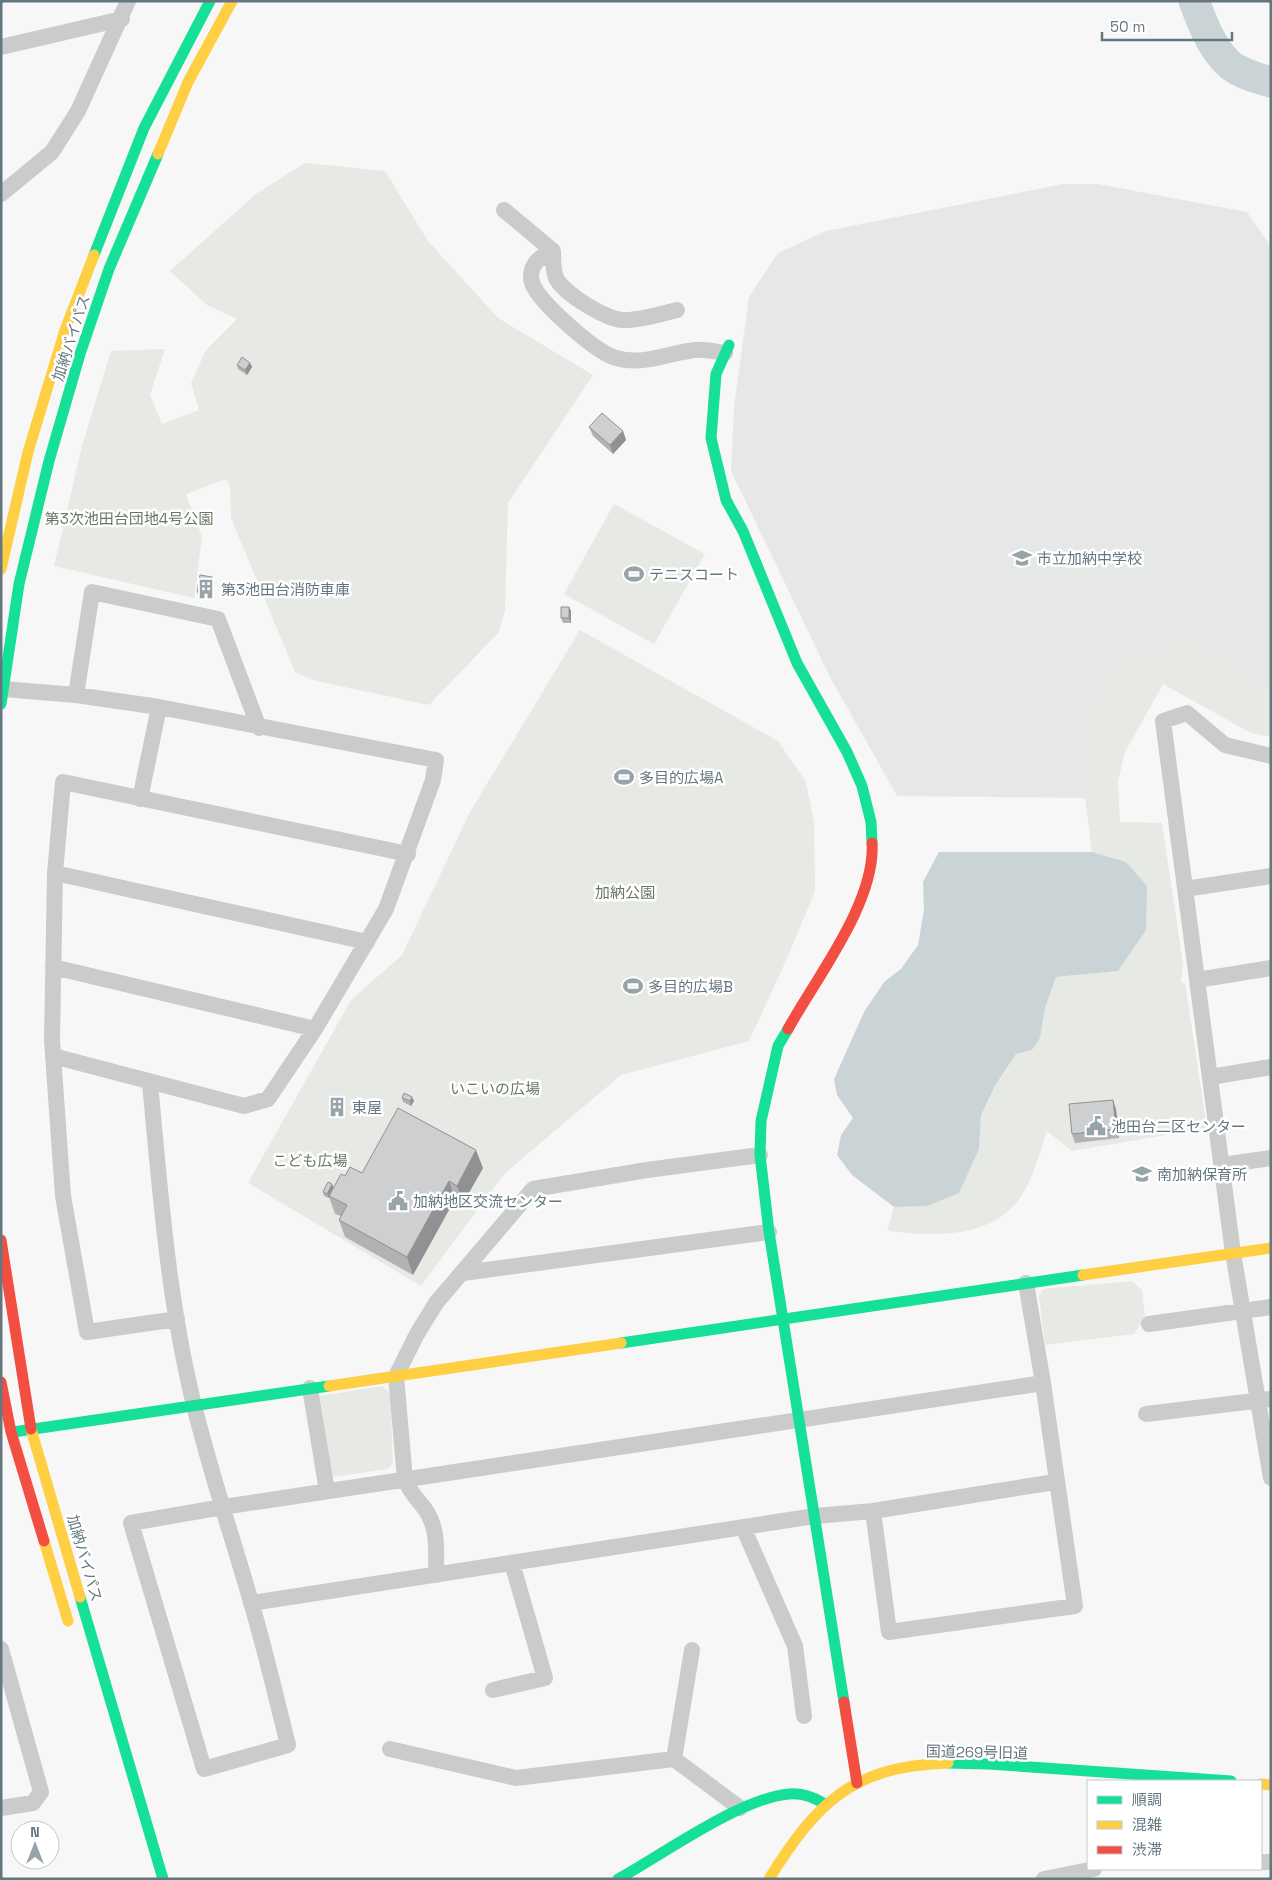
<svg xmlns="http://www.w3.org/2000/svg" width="1272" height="1880" font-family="'Space Grotesk','Noto Sans JP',sans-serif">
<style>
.built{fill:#e6e8e7}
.green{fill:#e6e9e4}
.water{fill:#cad4d6}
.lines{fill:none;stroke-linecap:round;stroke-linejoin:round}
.river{stroke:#cad4d6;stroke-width:31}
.street{stroke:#cacccc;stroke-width:16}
.fast{stroke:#16e098;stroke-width:11}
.slow{stroke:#ffcf43;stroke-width:11}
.jam{stroke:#f24e42;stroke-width:11}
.wall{fill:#b0b2b3}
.shaded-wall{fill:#909192}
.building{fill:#cdcfd0;stroke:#909192}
.labels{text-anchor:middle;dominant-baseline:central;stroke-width:5;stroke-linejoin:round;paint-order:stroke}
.street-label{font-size:15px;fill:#647780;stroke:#fff}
.park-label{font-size:15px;fill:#697863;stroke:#fff}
.poi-label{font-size:15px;fill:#647780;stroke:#fff;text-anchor:start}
</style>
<rect width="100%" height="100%" fill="#f7f7f7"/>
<path class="built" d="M1063 184H1098L1247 212 1271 247V692L1187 645 1091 711 1085 798 897 796 830 677 731 471 734 407 749 297 778 253 826 231Z"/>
<path class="green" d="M305 163 385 171 428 241 498 318 593 375 508 503 505 610 499 632 429 705 312 680 295 672 231 518 230 487 226 479 186 494 202 537 194 598 54 566 82 446 111 351 165 349 150 395 162 424 199 410 191 383 206 350 237 319 207 305 170 271 256 194Z
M614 504 705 554 654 644 564 594Z
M580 630 778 741 806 782 814 823 815 891 789 954 749 1041 621 1075 504 1174 421 1286 248 1183 351 1000 402 955 470 812Z
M1187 645 1231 663 1271 692V737L1251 733 1163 684 1125 752 1118 781 1120 822 1162 823 1183 964 1181 983H1185L1207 1128 1072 1151 1047 1131C1040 1152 1034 1176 1022 1195 993 1240 933 1236 887 1231L894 1207 927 1206 979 1149 981 1115 996 1084 1016 1054 1032 1050 1040 1038 1045 1008 1056 977 1118 971 1126 862 1092 852 1085 798 1091 711 1108 681 1129 659 1162 647Z
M1132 1281 1142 1290 1145 1317 1134 1334 1045 1345 1039 1296 1043 1289Z
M382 1386 390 1393 393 1463 388 1469 332 1477 320 1396Z"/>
<path class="water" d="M939 852H1092L1126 862 1147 886 1146 930 1118 971 1056 977 1045 1008 1040 1038 1032 1050 1016 1054 996 1084 981 1115 979 1149 959 1193 927 1206 894 1207 852 1175 837 1155 841 1135 853 1118 837 1095 834 1079 865 1010 885 981 901 969 918 945 924 910 923 882Z"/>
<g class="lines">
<path class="river" d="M1194 1C1202 22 1211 47 1228 63 1238 73 1257 78 1271 82"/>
<path class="street" d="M1 47 122 19
M1 194 52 152 78 111 128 1
M504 210 553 251C553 260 553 271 556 278 563 293 608 321 624 320 642 320 660 314 677 310
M553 260 543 256C532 263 527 276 535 289 546 307 595 352 616 358 644 366 668 353 695 350 704 349 716 352 725 353
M3 689 76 695 159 707 436 760 433 780 386 909 315 1029 268 1099 244 1106 53 1056
M76 695 92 592 218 619 259 728
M1271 756 1225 745 1187 713 1163 721 1233 1253 1271 1478
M140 799 159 707
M55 873 367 942
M1185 889 1271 876
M53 967 315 1029
M1197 980 1271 968
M1210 1077 1271 1067
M150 1083C160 1190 168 1300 194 1405 210 1471 232 1536 251 1602 265 1649 276 1697 288 1745L204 1769 131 1523 223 1507 1043 1383
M1222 1165 1271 1158
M463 1273 769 1232
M177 1319 87 1332 63 1196 52 1040 55 873 63 782 408 854
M1149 1324 1271 1307
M310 1388 327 1491
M1146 1414 1271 1399
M873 1511 889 1632 1075 1606 1043 1383 1026 1283
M743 1527 795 1646 804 1716
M436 1575C436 1552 439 1529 425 1509 417 1499 410 1492 405 1480L396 1376 417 1334 436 1303 533 1189 647 1170 760 1155
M251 1603 815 1516 873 1511 1055 1482
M1 1649 41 1792 33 1803 1 1808
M493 1690 545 1678 512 1563
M390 1749 516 1778 674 1759 740 1808
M674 1759 692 1650
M1261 1862H1271
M1044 1879 1094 1869"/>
<path class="fast" d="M94 255 144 128 210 1
M729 345 716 374 711 438 726 500 743 531 797 663 847 752 862 786 871 822 872 843
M1 704 19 584 49 461 80 354 109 269 158 154
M788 1029 778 1046 761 1121 760 1155 769 1232 844 1702
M621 1343 1083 1275
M13 1432 329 1386
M80 1597 163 1879
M948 1763 988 1764 1231 1781
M618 1879C662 1855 740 1798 789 1794 803 1793 813 1797 825 1804"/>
<path class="slow" d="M158 154 188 82 232 1
M1 569 28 452 65 330 94 255
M1083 1275 1271 1248
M329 1386 621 1343
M31 1429 80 1597
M44 1541 68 1621
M1261 1784 1271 1785
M769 1879C817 1802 853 1766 948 1763"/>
<path class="jam" d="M788 1029C816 978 876 902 872 843
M1 1240 31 1429
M1 1382 11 1432 44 1541
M844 1702 857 1783"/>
</g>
<path class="wall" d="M250 363 252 367 247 375 238 369 237 365Z
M589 427 623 431 626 440 613 454 593 436Z
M212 577 214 581 211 599 199 597 197 592Z
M569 607 571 611V623H563L561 618Z
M402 1098 414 1101 411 1106 403 1102Z
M330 1105H343L342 1111 336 1114 331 1110Z
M1116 1109 1119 1138 1075 1143 1072 1134Z
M483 1168 463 1203 455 1199 413 1275 345 1237 339 1220 341 1216 335 1214 329 1197V1198L324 1196 323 1192 332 1184 334 1188 345 1176 362 1173Z"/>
<path class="shaded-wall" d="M250 363 252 367 247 375 245 370Z
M623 431 626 440 613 454 610 445Z
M212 577 214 581 211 599 210 594Z
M569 607 571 611V623L569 618Z
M412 1097 414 1101 411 1106 410 1101Z
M1113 1100 1116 1109 1119 1138 1116 1129Z
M341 1101 343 1105 342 1111 341 1106Z
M476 1150 483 1168 463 1203 457 1186Z
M449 1181 455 1199 413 1275 407 1257Z
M332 1184 334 1189 329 1198 327 1194Z"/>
<path class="building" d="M242 357 250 363 245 370 237 365Z
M602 413 623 431 610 445 589 427Z
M200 575 212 577 210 594 197 592Z
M561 607H569V618H561Z
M404 1093 412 1097 410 1101 402 1098Z
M336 1097 341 1101V1106L335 1109 330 1105V1099Z
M1113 1100 1116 1129 1072 1134 1069 1104Z
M398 1108 476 1150 457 1186 449 1181 407 1257 339 1220 347 1205 329 1196 341 1174 345 1176 350 1167 362 1173Z
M328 1182 332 1184 327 1194 323 1192Z"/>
<defs>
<symbol id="school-bare" viewBox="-9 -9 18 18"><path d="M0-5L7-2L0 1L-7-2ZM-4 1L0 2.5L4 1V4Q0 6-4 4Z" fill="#97a4aa" stroke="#fff" stroke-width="2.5" paint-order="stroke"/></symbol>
<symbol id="stadium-bare" viewBox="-9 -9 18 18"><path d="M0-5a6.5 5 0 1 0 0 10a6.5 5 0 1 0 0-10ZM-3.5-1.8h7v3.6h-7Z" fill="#97a4aa" stroke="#fff" stroke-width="2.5" paint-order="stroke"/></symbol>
<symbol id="building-bare" viewBox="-9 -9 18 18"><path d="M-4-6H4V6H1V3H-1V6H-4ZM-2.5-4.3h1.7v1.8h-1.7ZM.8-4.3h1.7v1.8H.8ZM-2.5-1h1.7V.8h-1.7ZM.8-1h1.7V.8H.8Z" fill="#97a4aa" stroke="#fff" stroke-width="2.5" paint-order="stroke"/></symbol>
<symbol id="civic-bare" viewBox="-9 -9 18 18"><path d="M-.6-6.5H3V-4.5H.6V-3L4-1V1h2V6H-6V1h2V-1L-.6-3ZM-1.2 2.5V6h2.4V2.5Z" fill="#97a4aa" stroke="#fff" stroke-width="2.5" paint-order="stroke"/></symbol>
</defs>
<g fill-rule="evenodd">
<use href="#school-bare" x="1008" y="544" width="28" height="28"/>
<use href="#stadium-bare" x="620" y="560" width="28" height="28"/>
<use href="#building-bare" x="192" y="575" width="28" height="28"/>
<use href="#stadium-bare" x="610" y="763" width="28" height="28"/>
<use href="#stadium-bare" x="619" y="972" width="28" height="28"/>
<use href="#building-bare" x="323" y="1093" width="28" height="28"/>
<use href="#civic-bare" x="1082" y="1112" width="28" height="28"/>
<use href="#school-bare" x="1128" y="1160" width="28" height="28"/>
<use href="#civic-bare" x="384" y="1187" width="28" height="28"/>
</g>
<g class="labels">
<g class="street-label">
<text transform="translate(71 338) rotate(-72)">加納バイパス</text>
<text transform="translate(85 1558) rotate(74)">加納バイパス</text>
<text transform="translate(977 1752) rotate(1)">国道269号旧道</text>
</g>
<g class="park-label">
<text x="129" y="518">第3次池田台団地4号公園</text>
<text x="625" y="892">加納公園</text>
<text x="495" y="1088">いこいの広場</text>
<text x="310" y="1160">こども広場</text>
</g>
<g class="poi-label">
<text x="1037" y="558">市立加納中学校</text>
<text x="649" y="574">テニスコート</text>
<text x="221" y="589">第3池田台消防車庫</text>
<text x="639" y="777">多目的広場A</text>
<text x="648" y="986">多目的広場B</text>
<text x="352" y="1107">東屋</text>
<text x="1111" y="1126">池田台二区センター</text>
<text x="1157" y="1174">南加納保育所</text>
<text x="413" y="1201">加納地区交流センター</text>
</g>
</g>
<rect width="1272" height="1880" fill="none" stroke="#647780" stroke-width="5"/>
<rect x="1087" y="1780" width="175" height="90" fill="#ffffff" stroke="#c1c9cc"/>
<rect x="1097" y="1796" width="25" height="8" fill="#16e098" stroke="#c1c9cc"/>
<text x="1132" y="1805" font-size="15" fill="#647780">順調</text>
<rect x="1097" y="1821" width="25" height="8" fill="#ffcf43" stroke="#c1c9cc"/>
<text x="1132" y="1830" font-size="15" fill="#647780">混雑</text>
<rect x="1097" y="1846" width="25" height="8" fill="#f24e42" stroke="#c1c9cc"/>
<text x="1132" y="1855" font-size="15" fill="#647780">渋滞</text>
<g transform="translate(35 1845)"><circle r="24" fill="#ffffff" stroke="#c1c9cc"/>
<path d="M0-4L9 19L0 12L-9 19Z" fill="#97a4aa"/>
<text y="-8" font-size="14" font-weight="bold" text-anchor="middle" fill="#647780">N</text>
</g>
<path d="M1102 32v8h130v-8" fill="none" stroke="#647780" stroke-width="2.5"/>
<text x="1110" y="32" font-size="15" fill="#647780" stroke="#ffffff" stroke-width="4" paint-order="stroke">50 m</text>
</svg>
